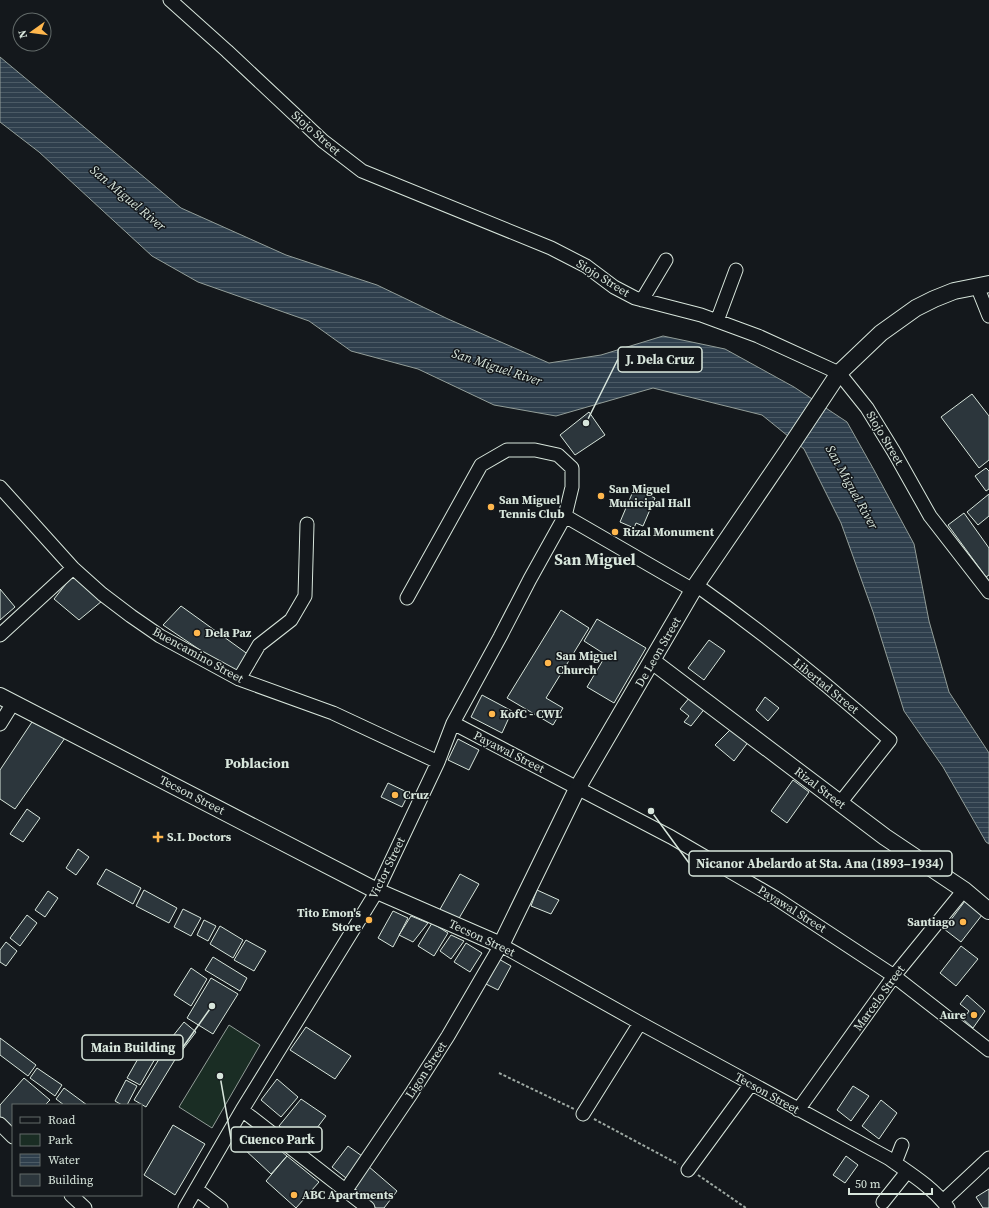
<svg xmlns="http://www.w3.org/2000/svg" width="989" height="1208" font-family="'Source Serif 4',serif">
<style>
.park{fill:#1a2d24;stroke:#939e99}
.water{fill:url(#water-rules);stroke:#939e99}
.building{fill:#2c363c;stroke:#d8e6dc}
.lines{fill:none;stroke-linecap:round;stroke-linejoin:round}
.minor-casing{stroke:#d8e6dc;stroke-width:15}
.major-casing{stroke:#d8e6dc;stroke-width:18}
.path{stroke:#9da8a2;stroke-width:2;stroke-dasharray:3 2;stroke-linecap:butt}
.minor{stroke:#14181c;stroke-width:13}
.major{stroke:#14181c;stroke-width:16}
.poi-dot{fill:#ffb74d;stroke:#14181c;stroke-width:1.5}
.labels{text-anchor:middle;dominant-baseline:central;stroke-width:3;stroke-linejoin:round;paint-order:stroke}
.street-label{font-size:12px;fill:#d8e6dc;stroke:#14181c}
.poi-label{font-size:12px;font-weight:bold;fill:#d8e6dc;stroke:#14181c;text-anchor:start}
.water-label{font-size:13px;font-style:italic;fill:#d8e6dc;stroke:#14181c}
.quarter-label{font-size:14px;font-weight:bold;fill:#d8e6dc;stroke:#14181c}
.district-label{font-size:16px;font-weight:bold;fill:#d8e6dc;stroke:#14181c}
.leader{fill:none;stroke:#d8e6dc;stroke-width:1.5}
.callout-dot{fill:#d8e6dc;stroke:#14181c;stroke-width:1.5}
.callout{fill:#14181c;stroke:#d8e6dc;stroke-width:1.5}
.callout-label{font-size:13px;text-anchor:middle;font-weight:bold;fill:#d8e6dc}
</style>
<defs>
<pattern id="water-rules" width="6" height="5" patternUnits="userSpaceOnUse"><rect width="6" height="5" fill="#2f3f4d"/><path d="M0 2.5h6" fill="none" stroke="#4c5b66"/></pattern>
</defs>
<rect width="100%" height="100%" fill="#14181c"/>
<path class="park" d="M229 1025 260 1045 212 1128 179 1107Z"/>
<path class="water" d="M0 57 181 208 286 255 377 285 448 319 549 363 601 355 663 336 725 349 794 387 847 422 874 470 914 544 929 621 949 692 989 753V844L986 842 943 767 904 711 873 612 841 523 804 449 762 415 653 388 556 416 494 405 418 369 351 351 309 321 198 282 152 256 39 152 0 122Z"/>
<path class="building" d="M972 394 989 416V460L979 468 941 417Z
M589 412 605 435 575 455 560 435Z
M986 468 989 471V489L986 491 975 476Z
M634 489 655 498 643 526 636 523 634 528 620 522Z
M989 494V516L978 525 967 512Z
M964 513 989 548V575L986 577 948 525Z
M73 575 102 601 79 620 54 599Z
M0 589 15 607 0 620Z
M181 606 249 655 237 675 163 625Z
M561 610 589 628 546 698 563 708 553 725 507 698Z
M597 619 646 648 614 703 587 687 606 655 584 641Z
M709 640 725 651 704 680 688 668Z
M482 695 512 711 502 733 471 717Z
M690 697 706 707 691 726 684 722 689 716 680 709Z
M765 697 779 708 768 721 756 710Z
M32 722 65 738 15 809 0 799V770Z
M733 727 749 741 734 761 715 745Z
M458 739 479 750 469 770 448 760Z
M793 780 809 792 787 823 771 811Z
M388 783 409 793 402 807 381 797Z
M27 809 40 818 23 842 10 834Z
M78 849 89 857 76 875 66 868Z
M106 869 141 888 133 904 97 884Z
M460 874 479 884 458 920 439 911Z
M144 890 177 908 169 923 136 906Z
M537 890 559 900 551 914 531 906Z
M48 891 58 898 45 917 35 910Z
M965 901 982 915 961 942 944 929Z
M183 909 201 918 191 936 174 927Z
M393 911 408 918 393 947 378 938Z
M27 915 37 923 20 946 10 938Z
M411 916 428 923 413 942 399 935Z
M204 920 216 926 208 941 197 935Z
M432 923 448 933 434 956 418 946Z
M220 926 243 940 233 958 210 944Z
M451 935 464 941 451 959 440 951Z
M246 940 266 951 254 971 234 960Z
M6 942 17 951 6 966 0 962V950Z
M466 943 482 953 470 972 454 962Z
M961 946 978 959 956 986 940 973Z
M213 957 247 978 240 991 205 970Z
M497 958 511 966 498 990 480 981Z
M191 968 207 979 191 1006 174 995Z
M211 978 238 994 213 1034 187 1018Z
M967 995 985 1011 973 1028 963 1019 969 1011 960 1004Z
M184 1022 196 1032 178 1056 165 1046Z
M306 1027 351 1056 335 1079 290 1050Z
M0 1038 36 1065 28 1076 0 1055Z
M147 1043 160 1050 140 1085 127 1078Z
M164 1051 176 1058 146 1107 134 1100Z
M37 1068 62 1085 55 1096 30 1078Z
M24 1078 50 1100 45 1105H13V1130L0 1117V1105Z
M277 1079 298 1097 281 1117 261 1100Z
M126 1080 137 1086 127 1105H122L115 1101Z
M853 1086 869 1096 851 1121 837 1110Z
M64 1088 87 1105H64L56 1099Z
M301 1099 326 1116 304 1145 279 1126Z
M881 1100 897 1113 879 1139 862 1126Z
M173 1125 205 1144 175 1195 144 1175Z
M258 1132 287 1156 271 1174 244 1149Z
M348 1146 362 1156 346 1178 332 1167Z
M287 1156 319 1182 296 1208 266 1181Z
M846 1156 858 1165 845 1183 833 1175Z
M368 1166 397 1191 384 1208H375L352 1189Z
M989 1189V1208H983L976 1197Z"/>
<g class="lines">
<defs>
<path id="minor" d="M170 0 227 51 323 141 362 171 551 248 586 266 614 287 635 298 701 315 758 336 839 373 867 408 894 452 930 516 989 592
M977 286 989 316
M642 300 666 260
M717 321 736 270
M0 487 73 568 102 594 131 616 160 636 239 679 333 713 438 762
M565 516 693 590
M696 585C764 633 828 685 890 740L840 803
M0 635 73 568
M239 679 259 645 291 620 305 596 307 524
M453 723 671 837 774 897 894 976 989 1050
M0 724 13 703
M242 1110 368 1208
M798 1110 894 976 964 890
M583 1114 640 1023
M0 1124 13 1137
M895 1163 902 1145
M688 1170 751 1084
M196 1189 221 1208
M346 1190 411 1094 448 1036 501 945 640 1023 888 1158C909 1173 933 1187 948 1208
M71 1195 85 1208
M943 1201 989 1158
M883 1202 907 1172
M185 1208 242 1110 377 891 438 762 453 723 500 637 530 579 565 516 572 487V468L558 455 535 450H507L481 465 407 598"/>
<path id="major" d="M652 661 885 837 964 890 989 911
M0 696 377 891 501 945 578 787 696 585 788 450 839 373 881 333 916 308 934 299 954 291 989 284"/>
</defs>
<use href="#minor" class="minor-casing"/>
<use href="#major" class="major-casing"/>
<path class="path" d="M499 1073 574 1109
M594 1119 678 1164
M698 1175 746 1208"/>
<use href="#minor" class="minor"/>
<use href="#major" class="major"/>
</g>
<g class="poi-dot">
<circle cx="601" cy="496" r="4"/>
<circle cx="491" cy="507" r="4"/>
<circle cx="615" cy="532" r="4"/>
<circle cx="197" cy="633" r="4"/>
<circle cx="548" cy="663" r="4"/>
<circle cx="492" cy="714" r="4"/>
<circle cx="395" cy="795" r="4"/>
<path d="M156 831h4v4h4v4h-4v4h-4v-4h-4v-4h4z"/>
<circle cx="369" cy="920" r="4"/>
<circle cx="963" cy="922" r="4"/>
<circle cx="974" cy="1015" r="4"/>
<circle cx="294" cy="1195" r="4"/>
</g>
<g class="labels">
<g class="street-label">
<text transform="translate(316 133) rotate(41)">Siojo Street</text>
<text transform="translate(603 278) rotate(32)">Siojo Street</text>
<text transform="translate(885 438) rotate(59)">Siojo Street</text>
<text transform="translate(658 652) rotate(-60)">De Leon Street</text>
<text transform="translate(198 655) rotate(29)">Buencamino Street</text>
<text transform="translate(826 686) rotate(39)">Libertad Street</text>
<text transform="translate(509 752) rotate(27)">Payawal Street</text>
<text transform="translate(820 788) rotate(37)">Rizal Street</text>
<text transform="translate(192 795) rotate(27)">Tecson Street</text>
<text transform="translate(387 868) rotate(-64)">Victor Street</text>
<text transform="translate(792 909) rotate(32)">Payawal Street</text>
<text transform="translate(482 938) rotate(25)">Tecson Street</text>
<text transform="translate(879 998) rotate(-54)">Marcelo Street</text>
<text transform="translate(426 1070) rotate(-57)">Ligon Street</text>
<text transform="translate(767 1093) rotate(29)">Tecson Street</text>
</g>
<g class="poi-label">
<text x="609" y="489">San Miguel<tspan x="609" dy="14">Municipal Hall</tspan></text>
<text x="499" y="500">San Miguel<tspan x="499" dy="14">Tennis Club</tspan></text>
<text x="623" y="532">Rizal Monument</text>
<text x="205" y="633">Dela Paz</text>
<text x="556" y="656">San Miguel<tspan x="556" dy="14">Church</tspan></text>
<text x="500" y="714">KofC - CWL</text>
<text x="403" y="795">Cruz</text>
<text x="167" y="837">S.I. Doctors</text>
<text x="361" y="913" text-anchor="end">Tito Emon's<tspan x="361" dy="14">Store</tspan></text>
<text x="955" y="922" text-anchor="end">Santiago</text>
<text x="966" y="1015" text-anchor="end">Aure</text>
<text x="302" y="1195">ABC Apartments</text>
</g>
<g class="water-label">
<text transform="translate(128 198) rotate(40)">San Miguel River</text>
<text transform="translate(497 367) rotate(18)">San Miguel River</text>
<text transform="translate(852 487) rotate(61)">San Miguel River</text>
</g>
<g class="quarter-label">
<text x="257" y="763">Poblacion</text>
</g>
<g class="district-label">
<text x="595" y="559">San Miguel</text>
</g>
</g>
<path class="leader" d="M586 423L618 359M651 811L689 863M212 1006L183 1047M220 1076L231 1139"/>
<g class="callout-dot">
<circle cx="586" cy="423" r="4"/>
<circle cx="651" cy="811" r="4"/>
<circle cx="212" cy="1006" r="4"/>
<circle cx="220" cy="1076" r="4"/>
</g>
<g class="callout">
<rect x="618" y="347" width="84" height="25" rx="4"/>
<rect x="689" y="851" width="263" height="25" rx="4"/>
<rect x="82" y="1035" width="101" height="25" rx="4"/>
<rect x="231" y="1127" width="91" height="25" rx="4"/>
</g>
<g class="callout-label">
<text x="660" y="364">J. Dela Cruz</text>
<text x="820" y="868">Nicanor Abelardo at Sta. Ana (1893–1934)</text>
<text x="133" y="1052">Main Building</text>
<text x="277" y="1144">Cuenco Park</text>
</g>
<rect x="12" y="1104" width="130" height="92" fill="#14181c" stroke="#626a69"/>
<rect x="20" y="1117" width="20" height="6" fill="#14181c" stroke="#626a69"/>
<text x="48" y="1124" font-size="12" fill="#d8e6dc">Road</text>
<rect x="20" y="1134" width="20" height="12" fill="#1a2d24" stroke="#626a69"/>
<text x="48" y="1144" font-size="12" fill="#d8e6dc">Park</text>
<rect x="20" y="1154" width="20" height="12" fill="url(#water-rules)" stroke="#626a69"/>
<text x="48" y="1164" font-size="12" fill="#d8e6dc">Water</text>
<rect x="20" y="1174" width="20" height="12" fill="#2c363c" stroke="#626a69"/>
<text x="48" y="1184" font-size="12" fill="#d8e6dc">Building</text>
<g transform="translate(32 32) rotate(256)"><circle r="19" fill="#14181c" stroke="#626a69"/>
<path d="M0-3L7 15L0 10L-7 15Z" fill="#ffb74d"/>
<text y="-6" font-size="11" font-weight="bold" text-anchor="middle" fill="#d8e6dc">N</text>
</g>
<path d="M849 1188v6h83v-6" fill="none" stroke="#d8e6dc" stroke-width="2"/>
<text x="855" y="1188" font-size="12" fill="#d8e6dc" stroke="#14181c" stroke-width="3" paint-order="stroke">50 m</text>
</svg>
